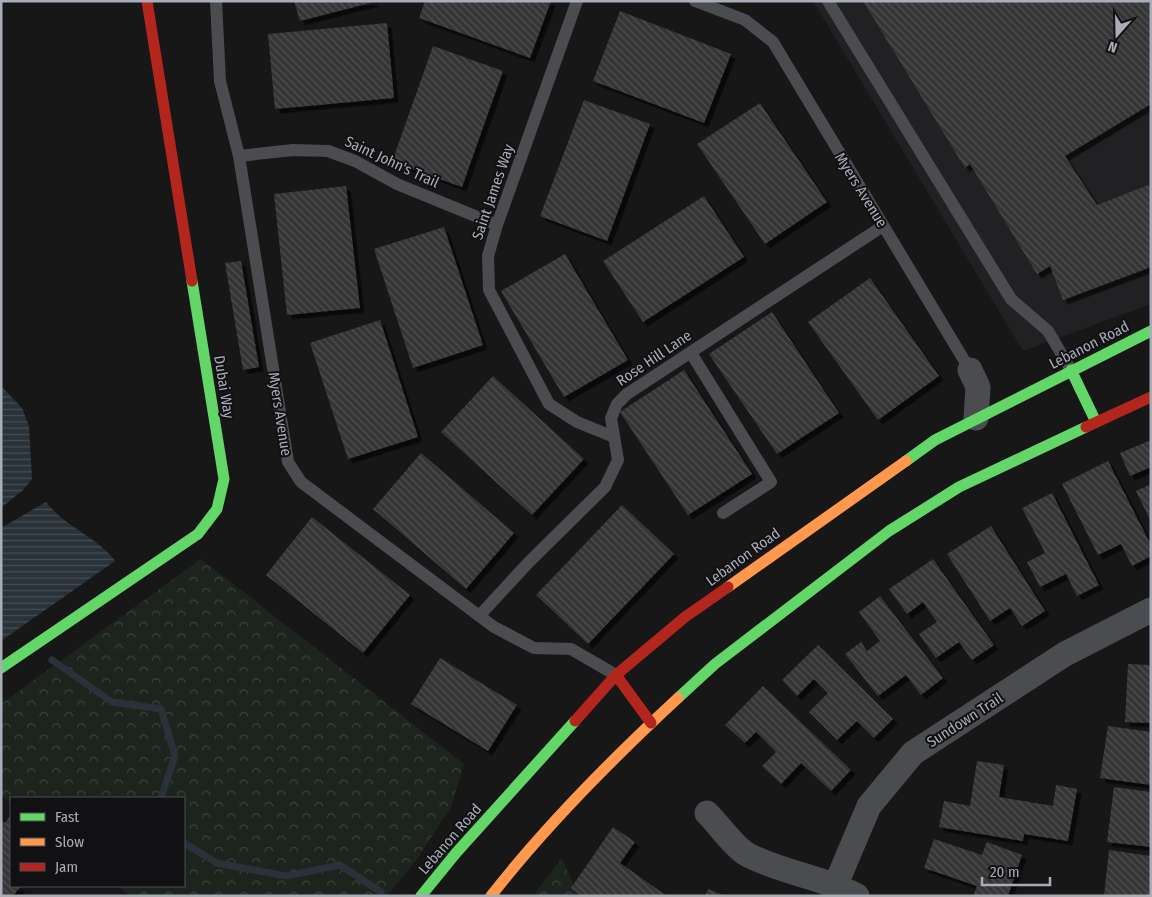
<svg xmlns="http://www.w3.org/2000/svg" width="1152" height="897" font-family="'Fira Sans Condensed',sans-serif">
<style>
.built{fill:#212123}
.forest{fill:url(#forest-crowns)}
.water{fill:url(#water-rules)}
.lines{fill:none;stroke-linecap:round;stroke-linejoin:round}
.stream{stroke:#2a3239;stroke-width:7}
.building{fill:url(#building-back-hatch);filter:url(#shadow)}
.lane{stroke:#4b4c50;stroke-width:12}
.street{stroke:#4b4c50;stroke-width:25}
.fast{stroke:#63d668;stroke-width:11}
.slow{stroke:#ff974d;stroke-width:11}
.jam{stroke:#b3261e;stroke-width:11}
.labels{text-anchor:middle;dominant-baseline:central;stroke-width:4;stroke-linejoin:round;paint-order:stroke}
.street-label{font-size:15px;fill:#a8adb8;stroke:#111113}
</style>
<defs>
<pattern id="forest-crowns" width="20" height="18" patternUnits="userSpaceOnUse" patternTransform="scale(1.25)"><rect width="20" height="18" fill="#1d241e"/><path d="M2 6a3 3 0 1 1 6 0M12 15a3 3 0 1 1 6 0" fill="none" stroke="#3b413d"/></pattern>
<pattern id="water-rules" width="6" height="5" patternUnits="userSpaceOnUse" patternTransform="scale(1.25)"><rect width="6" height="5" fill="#2a3239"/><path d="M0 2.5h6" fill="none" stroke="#464d54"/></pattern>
<pattern id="building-back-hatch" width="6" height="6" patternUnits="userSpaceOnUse" patternTransform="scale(1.25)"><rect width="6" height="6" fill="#353536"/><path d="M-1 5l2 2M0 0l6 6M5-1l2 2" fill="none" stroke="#4f5051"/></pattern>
<filter id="shadow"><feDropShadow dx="4.5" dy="4.5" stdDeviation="0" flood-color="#0009"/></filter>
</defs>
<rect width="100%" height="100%" fill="#171717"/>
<path class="built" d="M813 1H1151V304L1023 351Z"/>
<path class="forest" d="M201 559 464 764 451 807 417 859 387 896H130L117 886H184V798H11V803L1 796V704Z
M562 858 578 896H533Z"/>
<path class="water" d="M1 386 22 408 29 426 32 479 23 490 1 508Z
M46 502C67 529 97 536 115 561L1 641V528Z"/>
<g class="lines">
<path class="stream" d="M52 660 112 702 161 709 175 756 161 798
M184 843 217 863 286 876 340 865 381 892"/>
</g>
<path class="building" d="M294 1H374V2L300 21Z
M425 1H551L530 58 419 18Z
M863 1H1151V104L1065 156 1097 205 1151 184V267L1063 300 1050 266 1037 274 970 164 965 168Z
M620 11 731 54 704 123 593 81Z
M387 23 394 98 275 109 268 34Z
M433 46 503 71 462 187 392 162Z
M584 100 650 124 607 241 540 216Z
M760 103 827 202 765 244 697 144Z
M346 186 360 308 287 315 274 194Z
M704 196 744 257 643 322 603 261Z
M444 227 483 345 413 368 374 249Z
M565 254 628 360 564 397 501 291Z
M241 261 259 367 243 370 225 263Z
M870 278 939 376 878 420 808 322Z
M772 312 839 413 777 454 709 354Z
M380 320 418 437 348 459 310 343Z
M684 370 752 474 688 515 620 412Z
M493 376 584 459 532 515 441 432Z
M1151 440V467L1130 476 1120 453Z
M421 453 514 533 466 589 373 509Z
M1108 461 1151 545V556L1132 566 1121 544 1098 555 1062 484Z
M1151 484V522L1136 491Z
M1052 493 1099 585 1077 596 1066 574 1040 587 1027 562 1045 553 1022 508Z
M622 505 674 554 588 644 536 595Z
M312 517 410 595 363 653 266 575Z
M991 526 1045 611 1022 626 1010 608 990 621 947 554Z
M933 559 994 645 972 660 959 642 936 658 919 634 937 622 923 602 907 614 889 589Z
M880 596 943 678 921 695 906 675 878 696 845 654 861 642 867 651 880 641 859 612Z
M818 645 893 719 874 738 857 721 837 740 809 712 828 693 814 679 797 696 782 680Z
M440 658 517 705 488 751 411 704Z
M1128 664 1151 665V723L1125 722Z
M763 686 851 770 831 791 801 763 781 784 762 766 776 752 756 732 745 743 725 725Z
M1108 726 1151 732V785L1100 778Z
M977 761 1004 765 999 797 1053 806 1056 785 1077 789 1068 841 1024 834 1023 841 939 827 944 801 970 806Z
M1114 787 1151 792V847L1107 842Z
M10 816 11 886H21L13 896H1V820L5 823Z
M613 827 635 842 620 863 667 896H581L571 888Z
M934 839 982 855 987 842 1022 855 1008 896H973L977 886 924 868Z
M1109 850 1151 856V896H1104Z
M708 889 725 896H705Z"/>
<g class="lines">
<path class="lane" d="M216 1 220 81 239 156 288 462 301 482 494 627 534 648 571 649 616 675
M577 1 497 225 488 256 489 290 549 404 577 422 614 437
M695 1 745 20 773 42 970 370
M828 1 1011 299 1048 331 1071 370
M239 156 293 150 328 151 355 161 397 184 497 225
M691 353 771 482 723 513
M480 615 528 563 605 487 618 460 611 418 617 404 627 394 883 226"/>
<path class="street" d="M970 370 978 387 976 418
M707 813C718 824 735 848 748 855 783 873 823 877 857 896
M836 884 869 806 913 753 1065 654 1151 610"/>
<path class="fast" d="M1071 370 1096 422
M906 461 935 440 1151 331
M1 668 198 534 217 509 224 479 192 281
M678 698 715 664 889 531 959 487 1086 427
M421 896 456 853 575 721"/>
<path class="slow" d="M728 587 906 461
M491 896C547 824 611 760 678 698"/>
<path class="jam" d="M147 1 192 281
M1086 427 1151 397
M616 675 651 723
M575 721 616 675 685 617 728 587"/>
</g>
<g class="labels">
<g class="street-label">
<text transform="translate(392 162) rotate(25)">Saint John's Trail</text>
<text transform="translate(861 190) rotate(58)">Myers Avenue</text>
<text transform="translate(493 192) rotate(-71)">Saint James Way</text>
<text transform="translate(1089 345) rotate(-27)">Lebanon Road</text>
<text transform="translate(654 358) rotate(-34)">Rose Hill Lane</text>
<text transform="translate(224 387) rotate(81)">Dubai Way</text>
<text transform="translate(280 414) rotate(81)">Myers Avenue</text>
<text transform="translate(743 557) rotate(-36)">Lebanon Road</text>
<text transform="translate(965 720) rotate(-33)">Sundown Trail</text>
<text transform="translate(450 839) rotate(-49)">Lebanon Road</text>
</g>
</g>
<rect width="1152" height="897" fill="none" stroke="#a8adb8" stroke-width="5"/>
<rect x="10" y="797" width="175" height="90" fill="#111113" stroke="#4d4f55"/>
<rect x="20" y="813" width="25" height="8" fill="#63d668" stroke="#4d4f55"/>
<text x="55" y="822" font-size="15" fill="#a8adb8">Fast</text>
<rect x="20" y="838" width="25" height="8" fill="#ff974d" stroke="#4d4f55"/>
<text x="55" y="847" font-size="15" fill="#a8adb8">Slow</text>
<rect x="20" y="863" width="25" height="8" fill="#b3261e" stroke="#4d4f55"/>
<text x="55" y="872" font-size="15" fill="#a8adb8">Jam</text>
<g transform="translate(1117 35) rotate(200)" stroke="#111113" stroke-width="4" paint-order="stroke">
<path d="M0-4L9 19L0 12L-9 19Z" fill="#a8adb8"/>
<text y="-8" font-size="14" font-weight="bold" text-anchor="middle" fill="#a8adb8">N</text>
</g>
<path d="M982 877v8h68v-8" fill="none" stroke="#a8adb8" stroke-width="2.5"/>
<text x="990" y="877" font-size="15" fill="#a8adb8" stroke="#111113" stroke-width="4" paint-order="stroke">20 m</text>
</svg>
